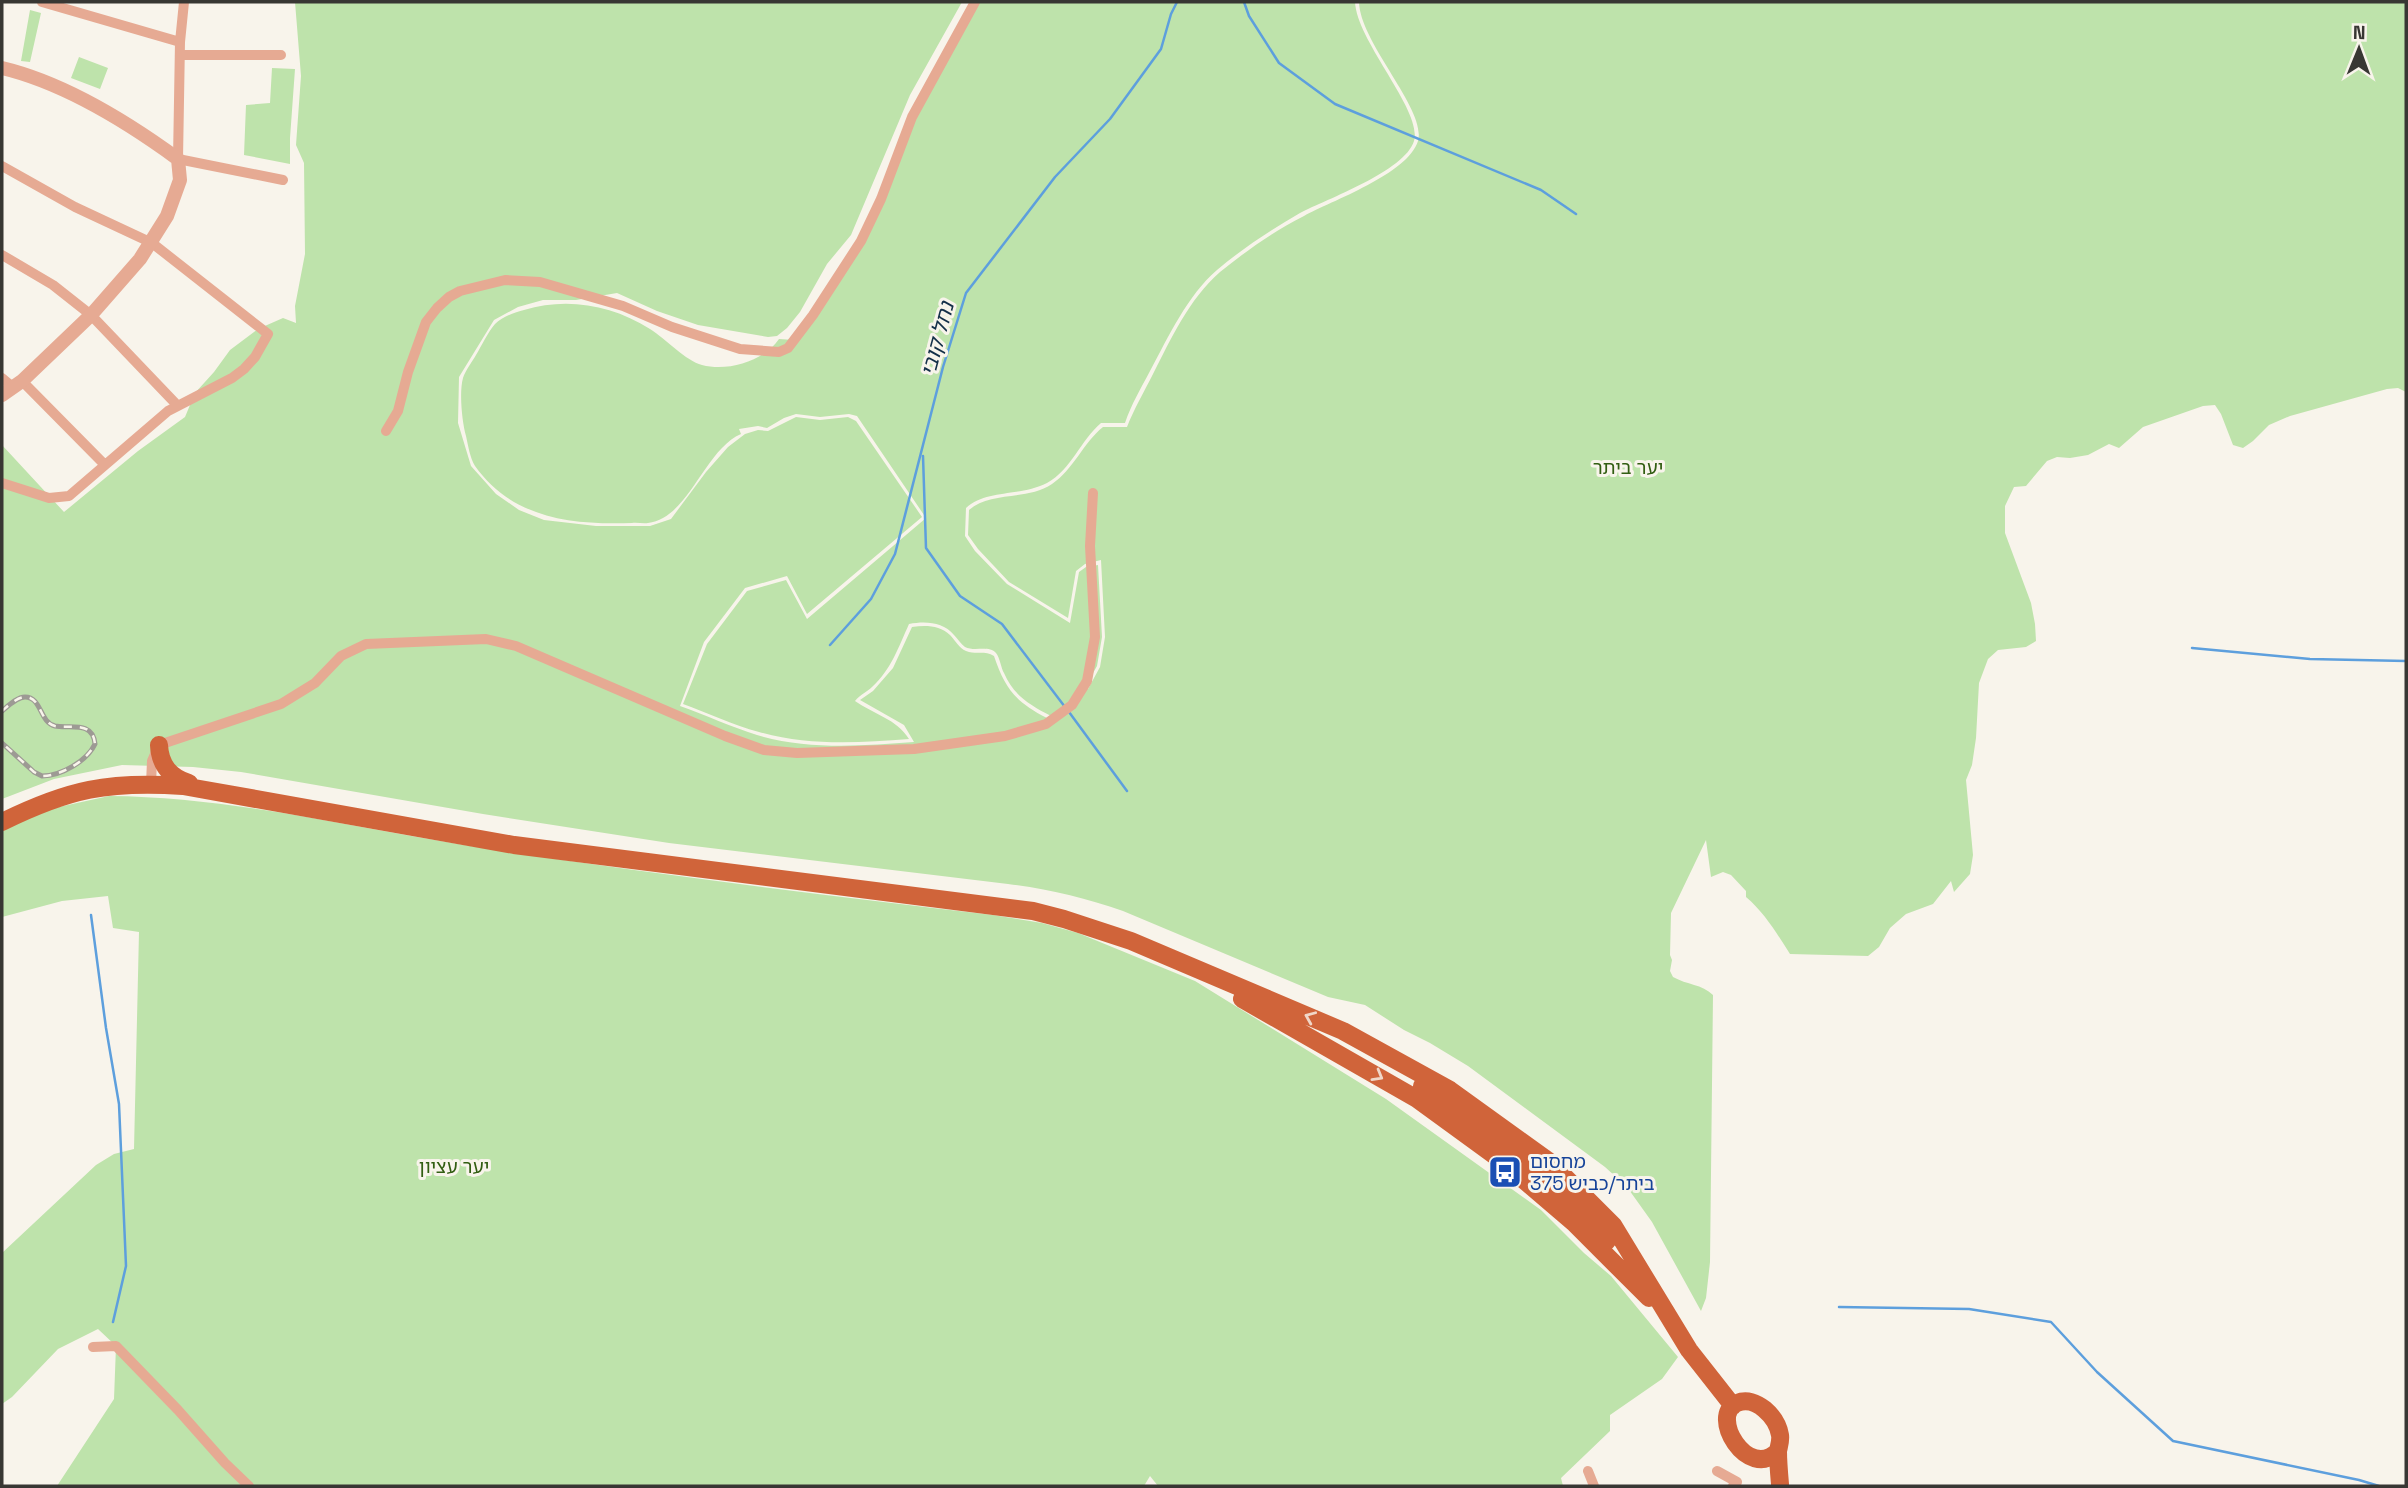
<svg xmlns="http://www.w3.org/2000/svg" width="2408" height="1488" font-family="'Space Grotesk','Noto Sans Hebrew',sans-serif">
<style>
.green{fill:#bee3ab}
.lines{fill:none;stroke-linecap:round;stroke-linejoin:round}
.stream{stroke:#5d9fdd;stroke-width:2.5}
.minor{stroke:#e6aa93;stroke-width:10}
.tertiary{stroke:#e6aa93;stroke-width:14}
.primary{stroke:#d0643a;stroke-width:18}
.rail-casing{stroke:#9d9a94;stroke-width:5}
.rail{stroke:#f8f4eb;stroke-width:2.5;stroke-dasharray:8;stroke-linecap:butt}
.oneway{stroke:#f0d7c8}
.labels{text-anchor:middle;dominant-baseline:central;stroke-width:6;stroke-linejoin:round;paint-order:stroke}
.park-label{font-size:19px;fill:#325e12;stroke:#f8f4eb}
.transit-label{font-size:19px;fill:#164399;stroke:#f8f4eb;text-anchor:start}
.water-label{font-size:21px;font-style:italic;fill:#132f48;stroke:#f8f4eb}
</style>
<rect width="100%" height="100%" fill="#f8f4eb"/>
<path class="green" d="M295 2H962L910 95 851 235 827 264 800 312 787 328 777 336 768 337 698 325 657 311 617 293 576 300H543L518 307 494 320 459 377 458 423 471 466 496 494 519 510 544 520 596 526H650L671 519 706 472 728 447 745 434 758 430 768 431 796 417 820 420 848 417 856 421 922 517 807 614 787 576 745 588 704 642 680 706C706 715 731 727 757 735 808 750 861 746 914 742L904 725 860 700 873 691 893 668 912 627C925 625 940 625 950 635 955 640 959 648 966 651 976 655 985 650 994 656 1005 689 1016 702 1047 718L1051 716C1030 705 1014 696 1004 673 1001 668 1000 658 996 653 989 645 974 652 965 647 961 644 958 639 954 635 943 622 926 621 909 624 899 646 891 670 872 687 867 692 861 694 855 701 873 714 897 719 909 739 858 743 808 746 759 732 733 725 708 713 683 704L707 644 747 591 786 580 807 619 926 518 857 416 849 414 820 417 796 414 784 418 767 428 758 426 739 429 741 434C704 450 689 518 648 523 643 524 637 522 632 523 572 525 513 519 475 466 470 458 468 445 466 436 462 422 459 392 463 378 465 371 472 362 476 355 482 345 488 332 495 324 502 317 515 312 524 310 567 297 612 305 650 329 666 339 686 361 702 365 728 372 764 361 779 339L794 340 841 276 923 99 979 2H1355C1357 42 1423 111 1414 141 1405 171 1327 199 1300 213 1271 230 1243 248 1217 270 1187 296 1169 336 1150 371 1141 388 1131 405 1125 423H1101C1080 441 1072 469 1047 483 1019 497 987 489 966 508L965 536 975 551 1007 584 1070 623 1079 572 1086 567 1098 565 1102 637 1097 666 1084 689H1088L1100 667 1105 637 1101 560 1085 564 1076 571 1068 618 1009 582 978 549 968 535 969 510C990 491 1027 501 1052 484 1074 469 1083 443 1103 427H1127C1134 409 1144 392 1153 374 1171 339 1189 299 1220 272 1246 251 1274 231 1304 216 1331 201 1408 174 1418 141 1427 110 1360 43 1359 2H2406V392L2398 388 2387 389 2290 416 2269 425 2253 441 2243 448 2233 445 2221 414 2215 405 2203 406 2143 427 2119 448 2109 444 2088 455 2070 458 2057 457 2047 461 2026 486 2014 487 2005 506V533L2031 603 2035 624 2036 641 2026 647 1998 650 1988 659 1979 683 1976 738 1972 765 1966 780 1973 855 1970 874 1954 892 1951 881 1933 904 1906 914 1890 928 1879 947 1868 956 1790 954C1777 934 1765 913 1746 897V891L1731 875 1723 872 1711 877 1706 840 1671 913 1670 955 1672 960 1670 971 1673 977C1687 985 1702 984 1713 995L1710 1262 1706 1298 1701 1311 1652 1222 1627 1187 1605 1167 1468 1066 1430 1043 1404 1030 1365 1005 1328 997 1123 911C1085 898 1048 889 1008 884L669 843 483 814 241 772 193 767 122 765 54 779 2 799V445L64 512 138 451 185 417 195 393 214 372 230 350 258 329 283 318 296 323 295 306 305 254 304 163 296 145 301 76Z
M30 10 41 13 30 62 21 61Z
M79 57 108 68 100 89 71 78Z
M272 68 295 69 290 138V164L244 155 246 105 270 103Z
M109 796C229 797 346 826 464 845 640 873 816 894 993 915L1042 923 1078 933 1195 981 1386 1099 1541 1210 1584 1253 1611 1276 1678 1357 1662 1379 1610 1415V1431L1561 1478 1563 1486H1158L1150 1476 1144 1486H57L114 1399 116 1346 98 1329 58 1349 12 1397 2 1404V1253L96 1165 114 1154 134 1149 139 932 113 928 108 896 62 901 2 917V827L45 810Z"/>
<g class="lines">
<path class="stream" d="M1244 2 1249 16 1279 63 1335 104 1541 190 1576 214
M923 456 926 548 960 596 1002 624 1065 707
M830 645 871 599 895 554 943 367 966 293 1055 177 1110 119 1161 49 1171 14 1177 2
M2192 648 2310 659 2406 661
M1069 712 1127 791
M91 915 106 1028 119 1104 126 1266 113 1322
M1839 1307 1969 1309 2051 1322 2097 1372 2173 1441 2359 1480 2379 1486"/>
<path class="minor" d="M42 2 180 42
M184 2 180 42 178 159 283 180
M181 55H281
M2 166 75 207 152 243 268 334 255 357 244 369 232 378 168 411 69 496 49 498 2 483
M2 255 53 285 91 315 177 405
M2 378 14 388
M22 381 104 464
M386 431 398 411 408 372 426 322 437 308 449 297 460 291 505 280 540 282 623 306 672 327 740 349 779 352 788 348 813 315 861 241 881 199 912 117 975 2
M151 784 152 761 159 745 281 704 315 683 341 656 366 644 486 639 516 646 725 736 764 750 797 753 914 749 1005 736 1046 724 1072 705 1087 681 1095 637 1090 546 1093 493
M93 1347 116 1346 178 1410 225 1463 249 1486
M1588 1471 1594 1486
M1717 1471 1737 1482 1733 1486"/>
<path class="tertiary" d="M2 68C65 83 126 121 178 159L180 180 167 216 140 259 91 315 22 381 2 395"/>
<path class="primary" d="M159 745C160 765 170 777 189 783
M2 822C69 789 108 781 183 786L514 845 1033 911 1064 919 1131 941 1343 1031 1450 1090 1550 1162 1613 1225 1689 1350 1733 1406
M1242 999 1417 1099 1498 1158 1574 1223 1649 1298
M1422 1086C1489 1132 1553 1180 1607 1241
M1778 1451C1748 1482 1708 1415 1737 1403 1756 1395 1777 1417 1780 1435 1781 1440 1779 1446 1778 1451 1778 1461 1779 1473 1780 1484"/>
<defs>
<path id="rail" d="M2 711C8 706 17 697 25 697 42 697 39 722 55 726 69 729 93 720 95 744 87 761 61 776 42 776L34 772 2 743"/>
</defs>
<use href="#rail" class="rail-casing"/>
<use href="#rail" class="rail"/>
</g>
<defs><path id="oneway-chevron" d="M-2-3.5L2.5 0L-2 3.5" fill="none" stroke-width="1.6" stroke-linecap="round" stroke-linejoin="round" transform="scale(1.75)"/></defs>
<g class="oneway">
<use href="#oneway-chevron" transform="translate(1310 1017) rotate(-157)"/>
<use href="#oneway-chevron" transform="translate(1378 1076) rotate(30)"/>
</g>
<defs>
<symbol id="bus-square" viewBox="-11 -11 22 22"><rect x="-9" y="-9" width="18" height="18" rx="4" fill="#1a4fb4" stroke="#f8f4eb"/><path d="M-5-6H5V4H4V6H2V4H-2V6H-4V4H-5ZM-3.5-4V0h7V-4ZM-3.5 1.2v1.5H-2V1.2ZM2 1.2v1.5H3.5V1.2Z" fill="#fff"/></symbol>
</defs>
<g fill-rule="evenodd">
<use href="#bus-square" x="1486" y="1153" width="38" height="38"/>
</g>
<g class="labels">
<g class="park-label">
<text x="1628" y="467">יער ביתר</text>
<text x="454" y="1166">יער עציון</text>
</g>
<g class="transit-label">
<text x="1530" y="1161">מחסום<tspan x="1530" dy="22">ביתר/כביש 375</tspan></text>
</g>
<g class="water-label">
<text transform="translate(937 339) rotate(-75)">נחל קובי</text>
</g>
</g>
<rect width="2408" height="1488" fill="none" stroke="#383733" stroke-width="7"/>
<g transform="translate(2359 49) rotate(1)" stroke="#f8f4eb" stroke-width="5" paint-order="stroke">
<path d="M0-5L12 26L0 18L-12 26Z" fill="#383733"/>
<text y="-10" font-size="19" font-weight="bold" text-anchor="middle" fill="#383733">N</text>
</g>
</svg>
